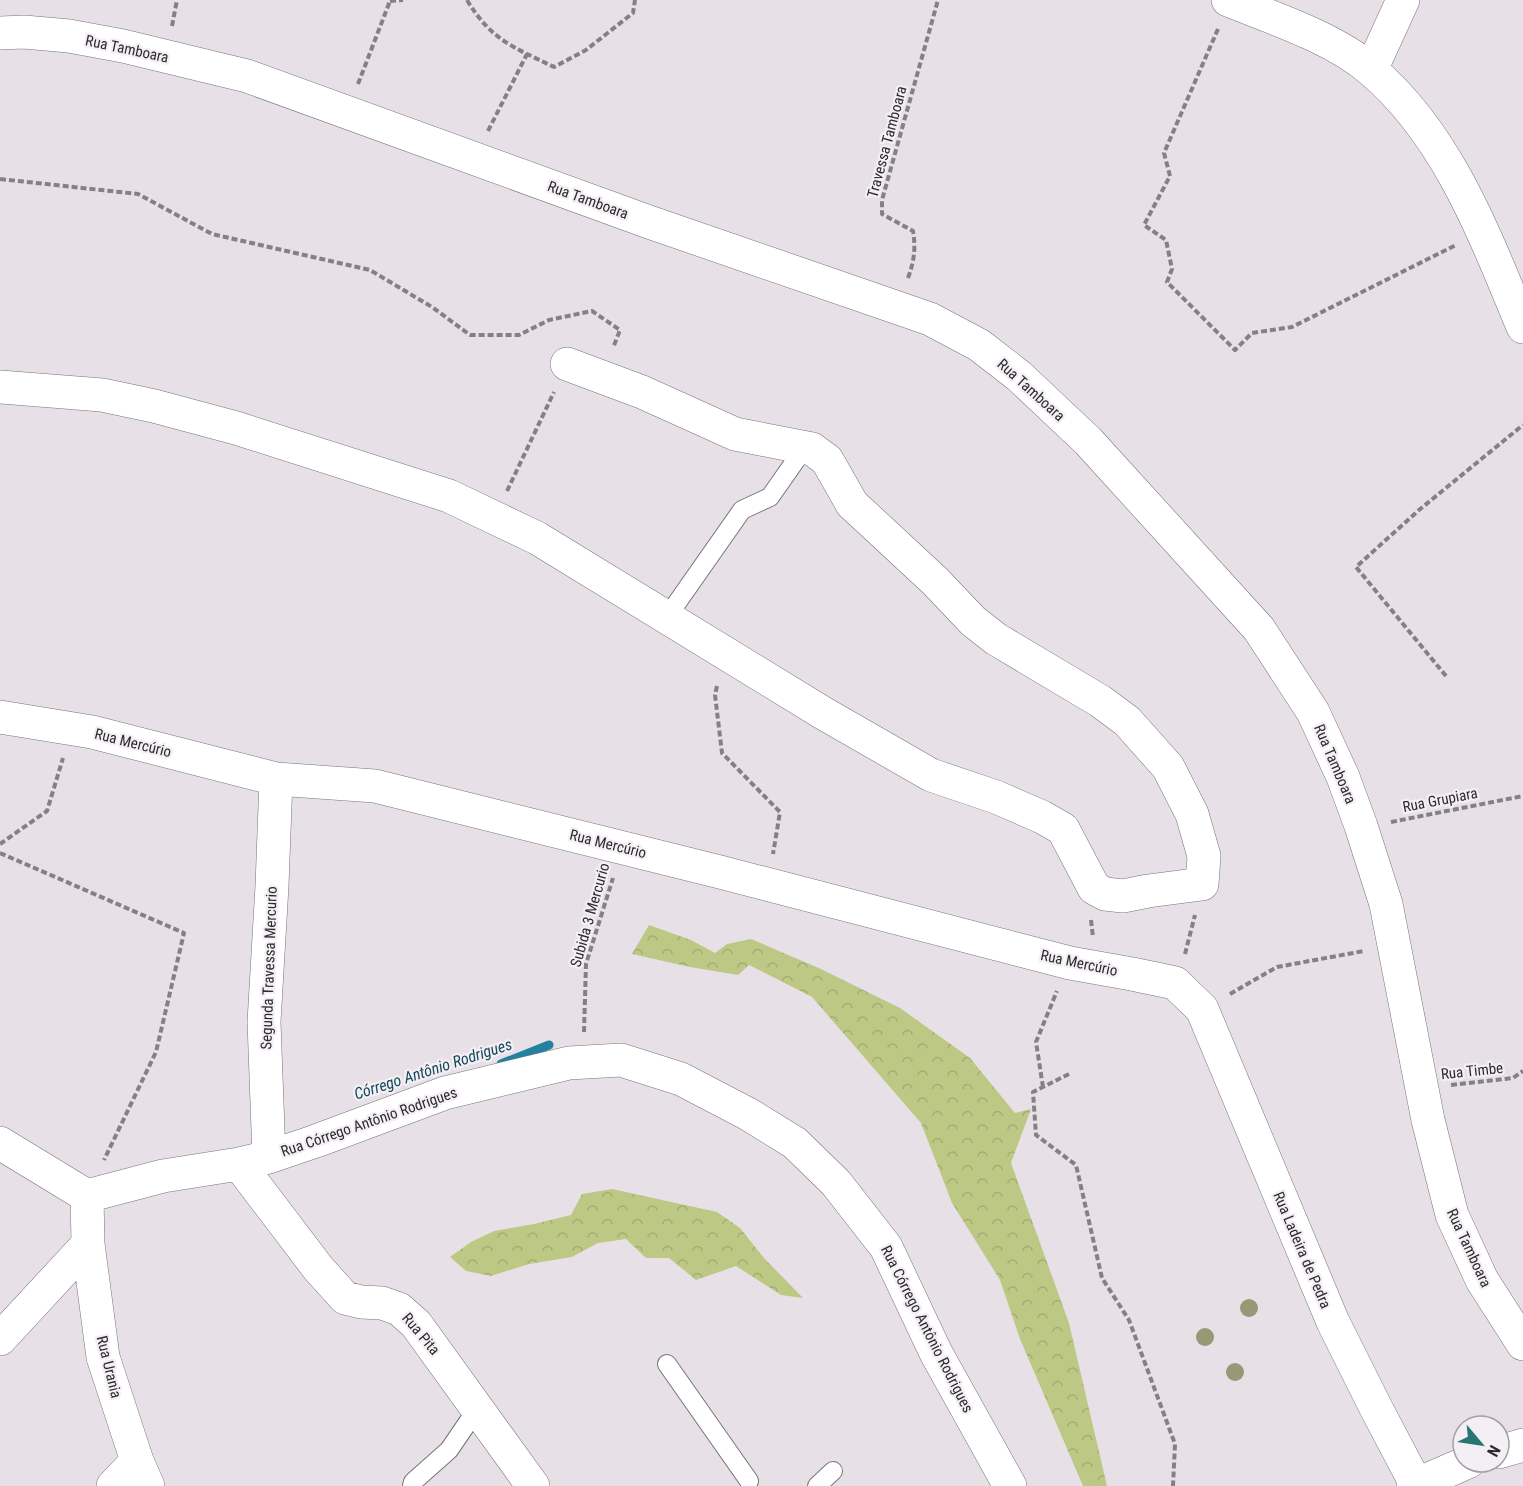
<svg xmlns="http://www.w3.org/2000/svg" width="1523" height="1486" font-family="'Roboto Condensed',sans-serif">
<style>
.forest{fill:url(#forest-crowns)}
.lines{fill:none;stroke-linecap:round;stroke-linejoin:round}
.stream{stroke:#2382a0;stroke-width:9}
.service-casing{stroke:#787379;stroke-width:20}
.minor-casing{stroke:#787379;stroke-width:34}
.tertiary-casing{stroke:#787379;stroke-width:34}
.path{stroke:#848084;stroke-width:4;stroke-dasharray:6 3;stroke-linecap:butt}
.service{stroke:#fff;stroke-width:18}
.minor{stroke:#fff;stroke-width:33}
.tertiary{stroke:#fff;stroke-width:33}
.tree{fill:#979875}
.labels{text-anchor:middle;dominant-baseline:central;stroke-width:4.5;stroke-linejoin:round;paint-order:stroke}
.street-label{font-size:15px;fill:#2c2a2d;stroke:#f4eff5}
.water-label{font-size:16px;font-style:italic;fill:#164a5c;stroke:#f4eff5}
</style>
<defs>
<pattern id="forest-crowns" width="20" height="18" patternUnits="userSpaceOnUse" patternTransform="scale(1.5)"><rect width="20" height="18" fill="#bdc885"/><path d="M2 6a3 3 0 1 1 6 0M12 15a3 3 0 1 1 6 0" fill="none" stroke="#a3ac73"/></pattern>
</defs>
<rect width="100%" height="100%" fill="#e7e1e7"/>
<path class="forest" d="M649 925 691 940 715 953 727 944 751 939 821 969 900 1008 970 1058 1015 1113 1031 1109 1011 1163 1069 1323 1107 1486H1083L1020 1339 1000 1280 952 1203 921 1123 812 997 749 965 738 975 690 967 632 954Z
M612 1189 717 1212 740 1228 764 1258 803 1298 781 1295 736 1266 696 1280 669 1258H646L626 1239 598 1243 572 1257 529 1264 491 1276 466 1271 450 1257 471 1242 494 1231 534 1224 571 1215 582 1194Z"/>
<g class="lines">
<path class="stream" d="M501 1064 549 1045"/>
<defs>
<path id="service" d="M667 617 742 510 770 497 805 447
M667 1364 749 1481
M412 1486 413 1482 449 1450 477 1409
M817 1486 833 1471"/>
<path id="minor" d="M1228 0C1273 18 1334 38 1371 70 1448 135 1485 236 1523 327
M1371 70 1403 0
M0 387 102 395 154 406 236 428 449 496 537 538 823 713 931 775 996 797 1042 817 1063 829 1094 888 1105 894 1123 896 1148 891 1202 884 1204 856 1192 814 1168 767 1127 721 1100 701 996 639 973 621 935 581 852 504 827 460 812 449 735 434 642 392 567 364
M0 717 92 732 276 779 375 786 720 872 1070 963 1132 974 1175 983 1202 1009 1333 1322 1376 1408 1416 1484
M0 1143 87 1196 163 1176 239 1164 269 1157 316 1141 445 1093 569 1063 621 1060 681 1079 748 1114 795 1143 836 1183 886 1247 936 1353 1010 1486
M269 1157 264 1022 272 886 276 779
M239 1164 318 1268 345 1298 361 1302 382 1303 399 1309 416 1324 533 1486
M87 1196 88 1244 103 1357 137 1461 148 1486
M0 1339 88 1244
M113 1486 137 1461"/>
<path id="tertiary" d="M0 33 24 32 69 36 123 46 247 76 649 222 930 319 979 345 1019 376 1088 441 1259 629 1313 712 1343 777 1361 826 1386 904 1428 1120 1452 1215 1482 1280 1523 1344
M1499 1452 1523 1445
M1413 1486 1468 1462"/>
</defs>
<use href="#service" class="service-casing"/>
<use href="#minor" class="minor-casing"/>
<use href="#tertiary" class="tertiary-casing"/>
<path class="path" d="M467 0C491 40 513 47 554 67L586 50 633 13 635 0
M390 1 403 0
M172 26 177 0
M1218 29 1164 153 1170 176 1144 225 1166 240 1172 269 1167 282 1235 350 1252 333 1292 327 1456 245
M358 84 390 1
M488 131 527 54
M0 179 138 194 212 234 370 270 432 307 470 335H519L549 320 592 311 620 330 613 348
M908 278C914 262 916 248 913 231L882 214V200L938 0
M507 491 554 392
M1446 676 1356 567 1419 510 1523 425
M717 686 715 695 722 753 780 812 773 854
M1391 822 1523 796
M0 844 47 811 63 758
M0 853 184 933 156 1052 104 1160
M1091 920 1093 937
M1185 954 1195 915
M1230 994 1277 967 1364 951
M584 1032 586 964 613 878
M1069 1074 1033 1092 1036 1135 1076 1165 1102 1278 1129 1320 1175 1444 1173 1486
M1451 1085 1513 1078 1523 1071
M1043 1087 1036 1042 1057 991"/>
<use href="#service" class="service"/>
<use href="#minor" class="minor"/>
<use href="#tertiary" class="tertiary"/>
</g>
<g class="tree">
<circle cx="1249" cy="1308" r="9"/>
<circle cx="1205" cy="1337" r="9"/>
<circle cx="1235" cy="1372" r="9"/>
</g>
<g class="labels">
<g class="street-label">
<text transform="translate(127 49) rotate(12)">Rua Tamboara</text>
<text transform="translate(887 142) rotate(-75)">Travessa Tamboara</text>
<text transform="translate(588 200) rotate(20)">Rua Tamboara</text>
<text transform="translate(1031 390) rotate(42)">Rua Tamboara</text>
<text transform="translate(133 743) rotate(14)">Rua Mercúrio</text>
<text transform="translate(1335 764) rotate(67)">Rua Tamboara</text>
<text transform="translate(1440 800) rotate(-11)">Rua Grupiara</text>
<text transform="translate(608 844) rotate(14)">Rua Mercúrio</text>
<text transform="translate(590 915) rotate(-74)">Subida 3 Mercurio</text>
<text transform="translate(1079 963) rotate(12)">Rua Mercúrio</text>
<text transform="translate(269 968) rotate(-88)">Segunda Travessa Mercurio</text>
<text transform="translate(1472 1071) rotate(-6)">Rua Timbe</text>
<text transform="translate(369 1122) rotate(-19)">Rua Córrego Antônio Rodrigues</text>
<text transform="translate(1469 1248) rotate(65)">Rua Tamboara</text>
<text transform="translate(1302 1250) rotate(67)">Rua Ladeira de Pedra</text>
<text transform="translate(927 1329) rotate(63)">Rua Córrego Antônio Rodrigues</text>
<text transform="translate(421 1334) rotate(50)">Rua Pita</text>
<text transform="translate(109 1367) rotate(76)">Rua Urania</text>
</g>
<g class="water-label">
<text transform="translate(433 1069) rotate(-18)">Córrego Antônio Rodrigues</text>
</g>
</g>
<g transform="translate(1481 1444) rotate(119)"><circle r="28" fill="#f4eff5" stroke="#a4a0a5" stroke-width="1.5"/>
<path d="M0-4.5L10 22L0 15L-10 22Z" fill="#2a7474"/>
<text y="-9" font-size="16" font-weight="bold" text-anchor="middle" fill="#2c2a2d">N</text>
</g>
</svg>
